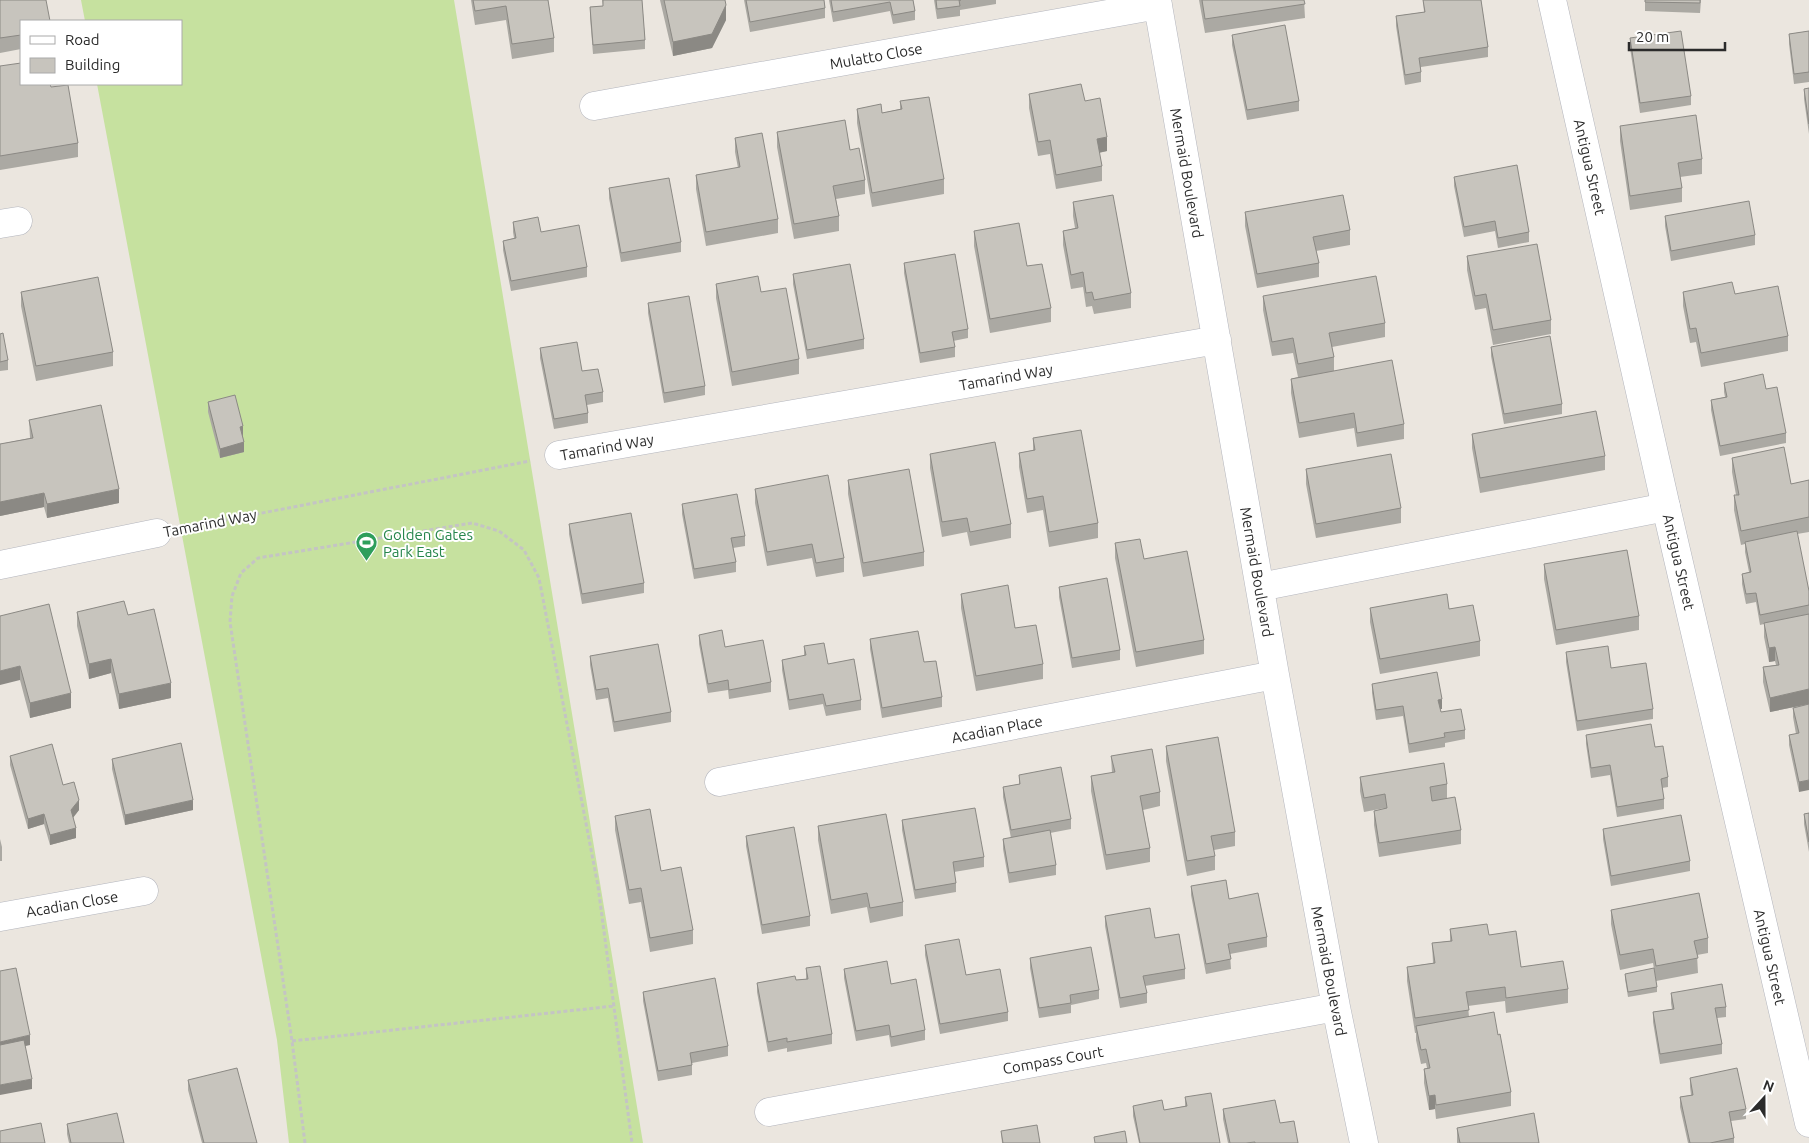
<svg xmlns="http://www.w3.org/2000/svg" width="1809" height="1143" font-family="Ubuntu,sans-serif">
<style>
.pitch{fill:#c6e19f}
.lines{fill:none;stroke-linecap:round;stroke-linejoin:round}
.minor-casing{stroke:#b3b5bd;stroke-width:29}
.tertiary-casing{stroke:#b3b5bd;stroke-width:29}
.path{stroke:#c4c4c4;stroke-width:3;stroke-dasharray:4 2.5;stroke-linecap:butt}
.minor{stroke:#fff;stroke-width:28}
.tertiary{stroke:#fff;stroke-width:28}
.wall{fill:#aba9a3}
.shaded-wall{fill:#8b8984}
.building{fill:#c7c4bd;stroke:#8b8984}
.labels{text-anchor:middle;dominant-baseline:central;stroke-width:4;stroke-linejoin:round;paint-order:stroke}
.street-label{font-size:15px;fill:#2b2b2b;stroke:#fff}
.leisure-label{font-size:15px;fill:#27864d;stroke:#fff;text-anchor:start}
</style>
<rect width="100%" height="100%" fill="#ebe6df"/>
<path class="pitch" d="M81 0H454L643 1143H289L277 1040 97 84H181V21H85Z"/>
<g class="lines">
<defs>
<path id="minor" d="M1157 0 1275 675 1336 1007 1364 1143
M594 106 1158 5
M0 224 18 221
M559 455 1217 340
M0 565 157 533
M1260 587 1666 507
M719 782 1275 675
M0 917 144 891
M769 1112 1336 1007"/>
<path id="tertiary" d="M1552 0 1666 507 1809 1123"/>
</defs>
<use href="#minor" class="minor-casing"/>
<use href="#tertiary" class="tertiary-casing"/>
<path class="path" d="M185 528 530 461
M292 1041 614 1006
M305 1143 292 1041 230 622 232 596 241 573 258 558 472 523 499 531 524 550 539 578 598 886 632 1143"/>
<use href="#minor" class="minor"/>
<use href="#tertiary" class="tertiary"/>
</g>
<path class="wall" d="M0 0 21 21V49L0 53Z
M471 0H548L554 38V52L512 59 506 20 475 25Z
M602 0H642L645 40V49L593 54 590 17V7L603 6Z
M660 0H725L726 20 712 48 673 56Z
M744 0H824L825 8V18L750 32Z
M829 0H913L915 11V20L893 24 890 11 833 22Z
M934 0H996V4L960 10V16L937 19Z
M1199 0H1304L1305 18 1205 33Z
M1423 0H1481L1488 47V57L1421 67V82L1405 85 1396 26V16L1424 12Z
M1645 0H1701L1700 13 1645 11Z
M1809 31V82L1794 84 1789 44V34Z
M1232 35 1299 101V111L1247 120 1232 45Z
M1630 38 1691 96V105L1640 113 1630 48Z
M0 66 51 87 78 143V157L0 170Z
M1809 88V134L1804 99V89Z
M1029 94 1085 101 1107 151 1099 153 1102 166V181L1056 189 1050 154 1038 156 1029 108Z
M900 101 944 179V194L872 207 857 123V109L882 113 900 109Z
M1620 126 1702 159V174L1680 177 1682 188V202L1630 210 1620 141Z
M777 132 850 150 865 180V194L836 199 839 216V231L794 239 777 147Z
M735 138 778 219V233L706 246 696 189V175L738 168 735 152Z
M1454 177 1529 232V242L1498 248 1495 231 1464 237 1454 186Z
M609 188 681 242V252L621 262 609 198Z
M1073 202 1131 293V308L1094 314 1092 306 1086 307 1083 287 1071 289 1063 245V231L1075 228 1073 216Z
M1245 212 1350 230V245L1316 251 1319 263V277L1257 288 1245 226Z
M1665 216 1755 235V245L1671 261 1665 226Z
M513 222 541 232 587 267V277L511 291 503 250V241L514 238 513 232Z
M974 231 1027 266 1051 308V322L990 333 974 246Z
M1467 256 1551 320V334L1493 345 1486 308 1475 310 1467 270Z
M904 263 968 329V338L953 341 955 347V357L920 363 904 273Z
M793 274 864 339V349L807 359 793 284Z
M716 284 799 359V374L732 386 716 298Z
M21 292 113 352V366L36 381 21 306Z
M1683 292 1735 294 1788 336V351L1701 367 1696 342 1690 343 1683 306Z
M1263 296 1385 323V337L1332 347 1334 357V371L1404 424V439L1357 447 1354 428 1299 438 1291 393V379L1298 377 1293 353 1272 356 1263 310Z
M648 303 705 386V395L664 403 648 313Z
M0 334 8 360V370L0 371Z
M1491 347 1562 404V414L1504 424 1491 356Z
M540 348 582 371 603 392V402L587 405 588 413V423L554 429 540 358Z
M1724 383 1786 433V443L1720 456 1711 410V400L1725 397 1724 392Z
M208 402 243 436 244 452 220 458 208 412Z
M29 420 119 503 47 518 44 507 0 516V444L30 438Z
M1472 434 1605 456V470L1480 493 1472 448Z
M1033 438 1098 523V538L1049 547 1043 510 1027 513 1019 467V453L1033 450Z
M930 454 1011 524V538L970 546 967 532 942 537 930 468Z
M1732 458 1791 484 1809 480V532L1797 534 1809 591V704L1770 712 1763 682V667L1776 665 1775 661 1769 662 1764 637V624L1760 625 1756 602 1746 604 1742 584V574L1749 572 1745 552V544L1741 545 1734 510V495H1736L1732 472Z
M1306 469 1401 508V523L1316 538 1306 484Z
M848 480 924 552V566L863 577 848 494Z
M755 489 844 558V572L816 577 812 558 767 566 755 503Z
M682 504 745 536V546L733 548 736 562V572L694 579 682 514Z
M569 524 644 583V593L582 604 569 534Z
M1115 543 1144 559 1204 640V654L1136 667 1115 558Z
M1544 564 1639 616V630L1556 645 1544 579Z
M1059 587 1120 650V660L1072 668 1059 597Z
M961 594 1015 628 1043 664V679L976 691 961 608Z
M1370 608 1449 609 1480 641V656L1380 674 1370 622Z
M77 612 128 615 171 698 119 709 111 673 89 679 77 626Z
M0 616 71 708 30 718 20 680Z
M699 635 725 647 771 682V692L729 699 728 690 708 693 699 644Z
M870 639 924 662 942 697V707L882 718 870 649Z
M804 646 828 664 861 700V710L826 716 823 704 789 710 782 670V660L804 656Z
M1566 652 1611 668 1653 709V719L1577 731 1566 662Z
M590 656 671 712V722L614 732 608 698 596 700 590 665Z
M1372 684 1442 709H1440L1441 712 1465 730V739L1445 743V747L1409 753 1403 716 1376 720 1372 693Z
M1809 704 1799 792 1789 745V735L1796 734 1793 717V708Z
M1586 735 1668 777V787L1662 788 1664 799V809L1617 817 1610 775 1591 778 1586 744Z
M1166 746 1235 832V846L1214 850 1215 856V870L1187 876 1166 761Z
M10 756 63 785 79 810 73 818 76 838 50 845 44 824 28 829 10 765Z
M1111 756 1160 792V806L1143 810 1150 848V862L1106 870 1091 791V776L1112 773Z
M112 759 193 810 125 825 112 769Z
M1019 775 1071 819V829L1050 833 1056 865V875L1009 883 1003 849V839L1011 838 1003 797V787L1019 784Z
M1360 777 1447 784V798L1461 830V844L1379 857 1374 825V811L1385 808 1364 812 1360 791Z
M1809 813V852L1804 824V814Z
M615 816 661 871 693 930V944L650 952 641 902 629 904 615 830Z
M902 820 984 857V867L954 872 956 883V892L915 899 902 830Z
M818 826 903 902V916L870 923 867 907 831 914 818 840Z
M1603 829 1690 861V871L1611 886 1603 839Z
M746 836 810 916V926L762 934 746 846Z
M0 839 2 847V861H0Z
M1191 886 1229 899 1267 937V947L1230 954 1231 969 1206 974 1191 895Z
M1611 910 1708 938V953L1697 955 1698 973 1656 981 1653 963 1620 970 1611 924Z
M1105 916 1155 938 1185 969V979L1145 986 1147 993V1003L1120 1008 1105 926Z
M1450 929 1489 935 1521 967 1568 989V1003L1506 1013 1505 1001 1468 1006 1469 1017 1498 1035 1511 1092V1106L1436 1119 1435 1109 1429 1110 1424 1083V1069L1427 1068 1426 1063 1421 1064 1416 1040V1033H1415L1407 981V967L1433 963 1432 943 1450 941Z
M925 945 966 975 1008 1012V1021L940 1034 925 955Z
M1030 958 1099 990V999L1071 1005V1013L1039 1018 1030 968Z
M806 968 832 1034V1044L787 1052V1048L768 1052 757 992V983L796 980 806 979Z
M844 969 891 984 925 1030V1040L891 1047 889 1035 856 1041 844 978Z
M1625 974 1657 987V992L1628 997 1625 979Z
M643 992 728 1046V1056L692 1063V1075L658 1081 643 1001Z
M1671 993 1726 1007V1017L1717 1018 1722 1044V1054L1660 1064 1653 1022V1012L1672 1009 1671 1003Z
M1690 1078 1746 1109V1119L1731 1121 1734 1138V1143H1688L1680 1107V1097L1691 1095 1690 1087Z
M188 1080 257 1143H202L188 1090Z
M1185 1097 1220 1143H1139L1133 1116V1106L1164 1110 1185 1106Z
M1223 1109 1280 1123 1298 1143H1228L1223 1119Z
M67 1124 124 1143H69L67 1134Z
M1457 1128 1539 1143H1457Z
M1001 1131 1040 1143H1002Z"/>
<path class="shaded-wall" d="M726 5V20L712 48 673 56V42Z
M1107 137V151L1097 153V139Z
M243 426V436L240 437V427Z
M244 442V452L220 458V449Z
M119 489V503L47 518V504Z
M44 493V507L0 516V502Z
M1775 647V661L1769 662V648Z
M111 659V673L89 679V664Z
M20 666V680L0 685V671Z
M171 683V698L119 709V694Z
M1809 689V704L1770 712V698Z
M71 693V708L30 718V703Z
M1442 699V709H1438V700Z
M1809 780V790L1799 792V782Z
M79 800V810L71 820V810Z
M193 800V810L125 825V815Z
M44 814V824L28 829V819Z
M76 828V838L50 845V835Z
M30 1035V1045L0 1052V1042Z
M32 1079V1089L0 1095V1085Z
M1435 1095V1109L1429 1110V1096Z"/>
<path class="building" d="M0 0H46L50 21H21V35L0 38Z
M473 0H548L554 38 512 44 506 6 475 11Z
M603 0H642L645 40 593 45 590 7 603 6Z
M664 0H725L726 5 712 34 673 42Z
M746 0H824L825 8 750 22Z
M831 0H913L915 11 893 15 890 2 833 12Z
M936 0H961H959L960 6 937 9Z
M1202 0H1304L1305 4 1205 19Z
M1423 0H1481L1488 47 1419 58 1421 72 1405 75 1396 16 1425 12Z
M1645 0H1700V3L1645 2Z
M1285 25 1299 101 1247 110 1232 35Z
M1681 31 1691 96 1640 103 1630 38Z
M1809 31V72L1794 74 1789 34Z
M21 63V84H50L51 87 68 85 78 143 0 156V66Z
M1081 84 1085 101 1100 98 1107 137 1097 139 1102 166 1056 175 1050 140 1038 142 1029 94Z
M1809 88V124L1804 89Z
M929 97 944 179 872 193 857 109 881 104 882 113 902 109 900 101Z
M1696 115 1702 159 1678 163 1682 188 1630 196 1620 126Z
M845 120 850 150 859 148 865 180 833 186 839 216 794 224 777 132Z
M762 133 778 219 706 232 696 175 740 167 735 138Z
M1517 165 1529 232 1498 238 1495 221 1464 227 1454 177Z
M669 178 681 242 621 253 609 188Z
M1113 195 1131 293 1094 300 1092 292 1086 293 1083 272 1071 275 1063 231 1078 228 1073 202Z
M1343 195 1350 230 1313 237 1319 263 1257 274 1245 212Z
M1749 201 1755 235 1671 251 1665 216Z
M538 217 541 232 579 225 587 267 511 281 503 241 516 238 513 222Z
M1019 223 1027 266 1042 264 1051 308 990 319 974 231Z
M1537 244 1551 320 1493 330 1486 294 1475 296 1467 256Z
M955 254 968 329 952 332 955 347 920 353 904 263Z
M850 264 864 339 807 350 793 274Z
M758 276 761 292 786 288 799 359 732 372 716 284Z
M1376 276 1385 323 1329 333 1334 357 1298 364 1293 338 1272 342 1263 296Z
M98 277 113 352 36 366 21 292Z
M1732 282 1735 294 1778 286 1788 336 1701 353 1696 328 1690 329 1683 292Z
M689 296 705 386 664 393 648 303Z
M3 333 8 360 0 362V334Z
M1550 336 1562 404 1504 414 1491 347Z
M577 342 582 371 598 369 603 392 585 395 588 413 554 419 540 348Z
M1392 360 1404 424 1357 433 1354 413 1299 423 1291 379Z
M1763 374 1766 389 1777 387 1786 433 1720 446 1711 400 1727 397 1724 383Z
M235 395 243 426 240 427 244 442 220 449 208 402Z
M101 405 119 489 47 504 44 493 0 502V444L33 438 29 420Z
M1596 411 1605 456 1480 478 1472 434Z
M1081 430 1098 523 1049 532 1043 496 1027 499 1019 453 1035 450 1033 438Z
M995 442 1011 524 970 532 967 518 942 522 930 454Z
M1784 447 1791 484 1809 480V517L1741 531 1734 495H1739L1732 458Z
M1391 454 1401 508 1316 524 1306 469Z
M909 469 924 552 863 563 848 480Z
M828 475 844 558 816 563 812 544 767 552 755 489Z
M737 494 745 536 731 538 736 562 694 569 682 504Z
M631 513 644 583 582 594 569 524Z
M1797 531 1809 591V605L1760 615 1756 593 1746 594 1742 574 1751 572 1745 542Z
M1140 539 1144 559 1187 551 1204 640 1136 652 1115 543Z
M1627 550 1639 616 1556 630 1544 564Z
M1107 578 1120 650 1072 658 1059 587Z
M1008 585 1015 628 1036 625 1043 664 976 676 961 594Z
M1447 594 1449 609 1473 605 1480 641 1380 659 1370 608Z
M124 601 128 615 154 609 171 683 119 694 111 659 89 664 77 612Z
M49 604 71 693 30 703 20 666 0 671V616Z
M1809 614V689L1770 698 1763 667 1779 665 1775 647 1769 648 1764 623Z
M722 630 725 647 763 640 771 682 729 690 728 680 708 684 699 635Z
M918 631 924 662 936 661 942 697 882 708 870 639Z
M824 643 828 664 854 659 861 700 826 706 823 694 789 700 782 660 806 655 804 646Z
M658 644 671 712 614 722 608 688 596 690 590 656Z
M1608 646 1611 668 1646 663 1653 709 1577 721 1566 652Z
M1437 672 1442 699 1438 700 1441 712 1461 709 1465 730 1444 733 1445 737 1409 744 1403 706 1376 710 1372 684Z
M1809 704V780L1799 782 1789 735 1799 733 1793 708Z
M1651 724 1655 747 1663 746 1668 777 1661 779 1664 799 1617 807 1610 765 1591 768 1586 735Z
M1218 737 1235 832 1211 836 1215 856 1187 861 1166 746Z
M181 743 193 800 125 815 112 759Z
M52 744 63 785 74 782 79 800 71 810 76 828 50 835 44 814 28 819 10 756Z
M1152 749 1160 792 1140 796 1150 848 1106 855 1091 776 1115 772 1111 756Z
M1444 763 1447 784 1430 787 1432 801 1455 797 1461 830 1379 843 1374 811 1387 808 1385 794 1364 798 1360 777Z
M1061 767 1071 819 1011 830 1003 787 1020 784 1019 775Z
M975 808 984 857 953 862 956 883 915 890 902 820Z
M650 809 661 871 681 867 693 930 650 938 641 888 629 890 615 816Z
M1809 813V842L1804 814Z
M886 814 903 902 870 908 867 893 831 900 818 826Z
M1681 815 1690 861 1611 876 1603 829Z
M794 827 810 916 762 925 746 836Z
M1050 830 1056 865 1009 873 1003 839Z
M1226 880 1229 899 1258 893 1267 937 1228 944 1231 959 1206 964 1191 886Z
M1699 893 1708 938 1694 941 1698 958 1656 966 1653 949 1620 955 1611 910Z
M1150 908 1155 938 1179 934 1185 969 1143 976 1147 993 1120 998 1105 916Z
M1487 924 1489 935 1516 931 1521 967 1563 961 1568 989 1506 998 1505 987 1466 992 1469 1010 1415 1018 1407 967 1435 963 1432 943 1452 941 1450 929Z
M959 939 966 975 1000 969 1008 1012 940 1024 925 945Z
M1091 947 1099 990 1070 995 1071 1003 1039 1008 1030 958Z
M887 961 891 984 916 979 925 1030 891 1037 889 1025 856 1031 844 969Z
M820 966 832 1034 787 1042V1038L768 1042 757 983 795 976 796 980 808 979 806 968Z
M16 968 30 1035 0 1042V971Z
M1654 968 1657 987 1628 992 1625 974Z
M715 978 728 1046 690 1053 692 1065 658 1071 643 992Z
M1722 984 1726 1007 1715 1008 1722 1044 1660 1054 1653 1012 1674 1009 1671 993Z
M1494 1012 1498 1035 1500 1034 1511 1092 1436 1105 1435 1095 1429 1096 1424 1069 1430 1068 1426 1049 1421 1050 1416 1026Z
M24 1040 32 1079 0 1085V1045Z
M237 1068 257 1143H204L188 1080Z
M1737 1068 1746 1109 1729 1112 1734 1138 1710 1143H1690L1680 1097 1693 1095 1690 1078Z
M1211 1093 1220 1143H1140L1133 1106 1162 1100 1164 1110 1187 1106 1185 1097Z
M1275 1100 1280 1123 1294 1121 1298 1143H1255V1142L1246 1143H1230L1223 1109Z
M117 1113 124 1143H71L67 1124Z
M1534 1113 1539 1143H1460L1457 1128Z
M41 1123 45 1143H0V1131Z
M1037 1125 1040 1143H1003L1001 1131Z
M1125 1131 1127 1143H1095L1094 1137Z"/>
<defs>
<symbol id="stadium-pin" viewBox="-11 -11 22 30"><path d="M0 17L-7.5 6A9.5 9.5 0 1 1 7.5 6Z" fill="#2e9e5b" stroke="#fff"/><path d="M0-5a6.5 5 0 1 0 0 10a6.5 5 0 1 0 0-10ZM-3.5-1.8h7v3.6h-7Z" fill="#fff"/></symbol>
</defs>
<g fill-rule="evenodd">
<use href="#stadium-pin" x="354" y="530" width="25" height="34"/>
</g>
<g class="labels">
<g class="street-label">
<text transform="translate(876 56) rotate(-10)">Mulatto Close</text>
<text transform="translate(1590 167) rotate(77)">Antigua Street</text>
<text transform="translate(1187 173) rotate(80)">Mermaid Boulevard</text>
<text transform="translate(1006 377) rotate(-10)">Tamarind Way</text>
<text transform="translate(607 447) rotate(-10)">Tamarind Way</text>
<text transform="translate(210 523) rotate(-11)">Tamarind Way</text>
<text transform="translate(1679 562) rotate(77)">Antigua Street</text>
<text transform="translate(1257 572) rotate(80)">Mermaid Boulevard</text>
<text transform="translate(997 729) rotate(-11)">Acadian Place</text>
<text transform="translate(72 904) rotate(-10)">Acadian Close</text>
<text transform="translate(1770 957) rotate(77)">Antigua Street</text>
<text transform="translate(1329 971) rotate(79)">Mermaid Boulevard</text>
<text transform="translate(1053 1060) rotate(-10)">Compass Court</text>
</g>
<g class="leisure-label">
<text x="383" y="534">Golden Gates<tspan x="383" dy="17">Park East</tspan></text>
</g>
</g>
<rect x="20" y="20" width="162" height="65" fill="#ffffff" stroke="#aaaaaa"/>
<rect x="30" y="36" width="25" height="8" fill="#ffffff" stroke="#aaaaaa"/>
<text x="65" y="45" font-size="15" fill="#2b2b2b">Road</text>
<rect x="30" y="58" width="25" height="15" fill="#c7c4bd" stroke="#aaaaaa"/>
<text x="65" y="70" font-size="15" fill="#2b2b2b">Building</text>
<g transform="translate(1764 1098) rotate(21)" stroke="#ffffff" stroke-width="4" paint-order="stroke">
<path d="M0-4L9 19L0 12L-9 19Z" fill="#2b2b2b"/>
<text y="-8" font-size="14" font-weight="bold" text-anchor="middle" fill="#2b2b2b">N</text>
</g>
<path d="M1629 42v8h96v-8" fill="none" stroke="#2b2b2b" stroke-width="2.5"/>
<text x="1636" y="42" font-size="15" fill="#2b2b2b" stroke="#ffffff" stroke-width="4" paint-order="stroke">20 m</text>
</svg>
